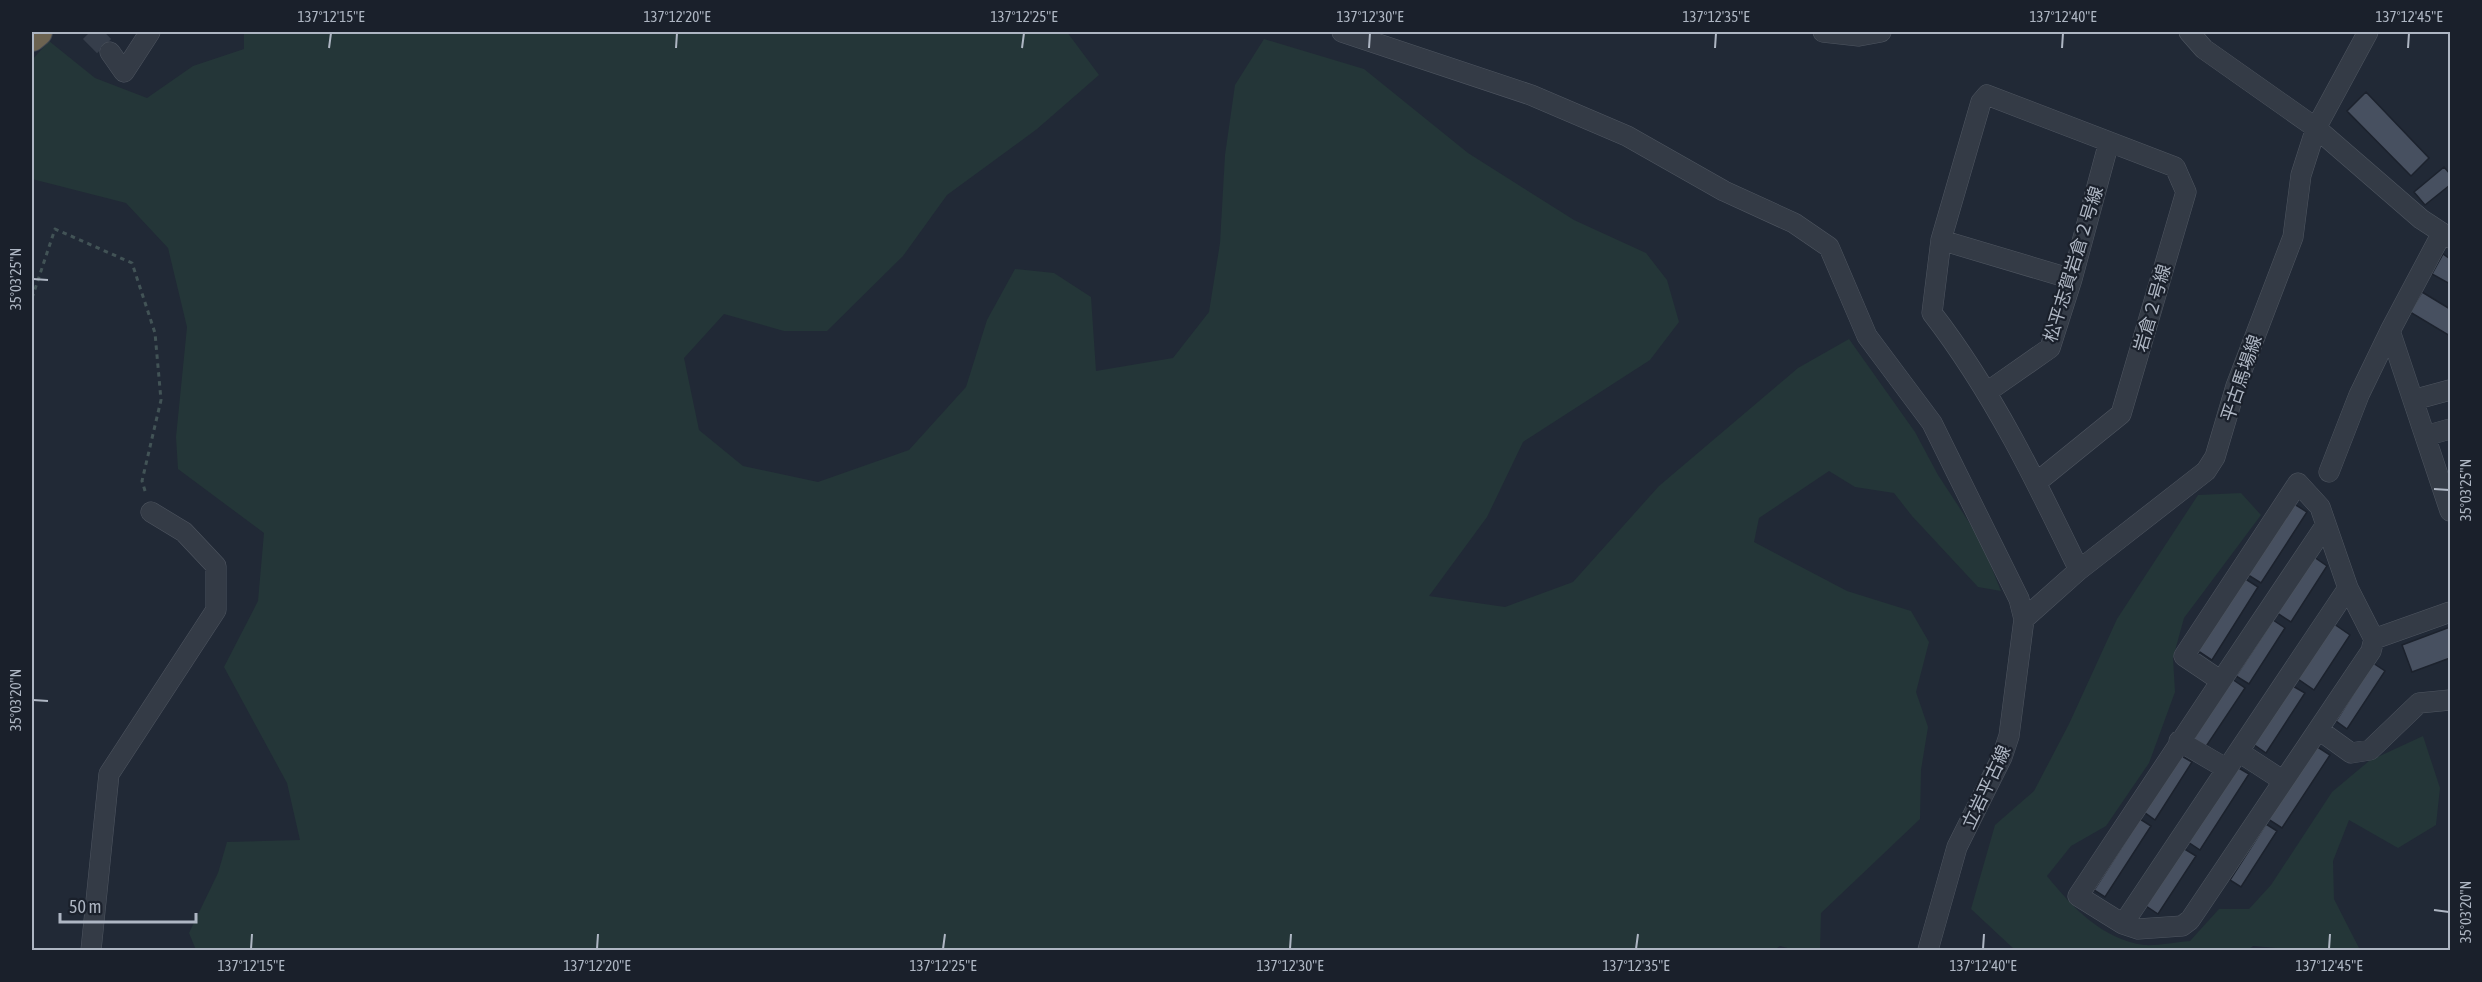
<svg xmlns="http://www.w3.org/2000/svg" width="2482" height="982" font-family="'Asap Condensed','Noto Sans JP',sans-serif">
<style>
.green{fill:#243638}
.building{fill:#475060;stroke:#1c222d;stroke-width:1.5}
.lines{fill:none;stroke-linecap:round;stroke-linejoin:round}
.minor-tunnel{stroke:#363e4b;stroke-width:20;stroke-dasharray:20 10;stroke-linecap:butt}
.minor-casing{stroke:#4f5661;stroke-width:21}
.highway-casing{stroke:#3f4651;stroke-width:30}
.path{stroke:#425356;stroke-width:3;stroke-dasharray:4.5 4.5;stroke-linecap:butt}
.minor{stroke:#343b46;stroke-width:20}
.highway{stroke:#6c6351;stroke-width:28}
.ticks{fill:none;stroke:#aeb6c3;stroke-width:2}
.labels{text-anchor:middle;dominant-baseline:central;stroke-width:4.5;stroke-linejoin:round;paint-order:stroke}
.street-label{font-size:18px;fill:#aeb6c3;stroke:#1a202b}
.neatline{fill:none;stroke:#aeb6c3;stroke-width:2}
.ticks-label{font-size:15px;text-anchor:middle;fill:#aeb6c3}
</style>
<rect width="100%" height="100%" fill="#212936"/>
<path class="green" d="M244 32H1067L1099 75 1037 129 947 195 903 256 827 331H784L724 314 684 358 699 430 743 466 818 482 909 450 966 387 987 320 1015 269 1054 273 1091 297 1096 371 1173 358 1209 312 1220 243 1225 155 1235 85 1264 39 1364 69 1468 153 1574 220 1646 253 1667 280 1679 322 1650 360 1523 442 1487 517 1429 596 1505 607 1573 582 1659 486 1798 368 1849 339 1915 432 1938 475 1980 539 2001 591 1978 587 1912 516 1894 493 1855 487 1829 471 1759 518 1754 542 1847 591 1911 611 1929 642 1916 692 1928 727 1921 770 1920 819 1821 913 1820 950H1795L1780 946 1774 950H196L189 933 218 873 227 842 300 840 287 783 224 667 258 601 264 533 178 469 176 437 187 327 168 248 126 203 32 179V60L49 41 95 78 147 98 193 66 244 49Z
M2241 493 2261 515 2184 618 2173 658 2175 692 2149 763 2106 826 2071 846 2047 876C2071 906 2103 940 2144 945 2158 946 2175 942 2190 941L2219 909H2249L2271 885 2332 792 2369 761 2423 736 2440 788 2436 825 2398 848 2349 820 2333 861 2334 899 2360 950H2301L2253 946 2248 950H2015L1971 909 1995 825 2034 791 2069 724 2117 619 2198 495Z"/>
<path class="building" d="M2366 92 2429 158 2411 176 2347 111Z
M2444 167 2450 174V185L2425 205 2414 192Z
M2443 254 2450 259V284L2432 274Z
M2422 292 2450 309V336L2410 312Z
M2291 502 2307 512 2261 583 2245 573Z
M2314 557 2327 566 2291 622 2277 613Z
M2244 578 2258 587 2212 660 2197 650Z
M2273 620 2285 628 2249 684 2236 676Z
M2334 624 2350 635 2314 690 2298 679Z
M2450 627V658L2412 672 2402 645Z
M2373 663 2385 671 2347 729 2336 721Z
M2232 679 2245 688 2205 748 2193 740Z
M2291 685 2305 693 2266 753 2253 744Z
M2316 746 2330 755 2282 828 2268 819Z
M2180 755 2192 762 2155 820 2144 812Z
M2237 767 2249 774 2200 850 2188 842Z
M2140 819 2151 826 2105 897 2094 890Z
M2266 824 2277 831 2241 887 2230 880Z
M2183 848 2196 856 2158 914 2146 906Z"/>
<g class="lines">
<path class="minor-tunnel" d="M90 32 110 52"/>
<defs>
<path id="minor" d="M1342 32 1531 95 1627 136 1724 191 1794 223 1829 247 1867 336 1932 423 2019 599 2024 619 2009 736 2002 757 1957 847 1928 950
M1823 32 1859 36 1881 32
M2189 32 2204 49 2316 128 2421 219 2450 238
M110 52 124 72 150 32
M2442 233 2390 331 2450 511
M1941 240 2072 279
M1987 392 2050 348 2072 279 2109 142
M2413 400 2450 390
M2425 436 2450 429
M2329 472 2359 395 2390 331
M2037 482 2121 414 2186 192 2175 167 1987 95 1981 102 1941 240 1932 313C1993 392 2036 481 2079 570
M2298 483 2320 507 2348 588 2374 639 2371 651 2190 920 2182 926 2138 929 2123 924 2078 896 2221 681 2184 656Z
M2024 619 2079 570 2206 471 2215 457 2236 386 2293 237 2301 175 2316 128 2368 32
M2374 639 2450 612
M2221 681 2325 526
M2319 730 2351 753 2370 750 2419 703 2450 700
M2179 741 2227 769
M2239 752 2282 780
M2123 924 2348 588
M91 950 109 774 216 610V566L184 532 151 512"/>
<path id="highway" d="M32 37 38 32"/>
</defs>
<use href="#minor" class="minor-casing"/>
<use href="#highway" class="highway-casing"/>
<path class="path" d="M32 298 55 229 132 263 155 333 161 400 142 481 146 494"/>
<use href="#minor" class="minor"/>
<use href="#highway" class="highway"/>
</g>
<path class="ticks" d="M329 48 331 33M676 48 677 33M1022 48 1024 33M1369 48 1370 33M1715 48 1716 33M2062 48 2063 33M2408 48 2409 33M33 279 48 280M2434 489 2449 490M33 700 48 701M2434 910 2449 912M251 949 252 934M597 949 598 934M943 949 945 934M1290 949 1291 934M1636 949 1638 934M1983 949 1984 934M2329 949 2330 934"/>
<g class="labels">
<g class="street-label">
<text transform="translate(2073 264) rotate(-73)">松平志賀岩倉２号線</text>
<text transform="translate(2152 308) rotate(-74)">岩倉２号線</text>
<text transform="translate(2241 378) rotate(-71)">平古馬場線</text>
<text transform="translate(1986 787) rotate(-65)">立岩平古線</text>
</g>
</g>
<rect width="2482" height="982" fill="none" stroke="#1a202b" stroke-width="66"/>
<path d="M60 913v9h136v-9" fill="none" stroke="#aeb6c3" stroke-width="3"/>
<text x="69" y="913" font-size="18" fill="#aeb6c3" stroke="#1a202b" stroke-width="4.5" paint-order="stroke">50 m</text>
<rect x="33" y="33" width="2416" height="916" class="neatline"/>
<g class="ticks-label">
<text x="331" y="22">137°12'15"E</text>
<text x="677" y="22">137°12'20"E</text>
<text x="1024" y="22">137°12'25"E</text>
<text x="1370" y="22">137°12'30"E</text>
<text x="1716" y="22">137°12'35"E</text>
<text x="2063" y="22">137°12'40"E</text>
<text x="2409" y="22">137°12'45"E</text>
<text transform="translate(16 279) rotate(-90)" y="5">35°03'25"N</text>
<text transform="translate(2466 490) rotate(-90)" y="5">35°03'25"N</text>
<text transform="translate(16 700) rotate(-90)" y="5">35°03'20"N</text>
<text transform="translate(2466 912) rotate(-90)" y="5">35°03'20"N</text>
<text x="251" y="971">137°12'15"E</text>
<text x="597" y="971">137°12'20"E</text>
<text x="943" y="971">137°12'25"E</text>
<text x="1290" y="971">137°12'30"E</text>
<text x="1636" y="971">137°12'35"E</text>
<text x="1983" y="971">137°12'40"E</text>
<text x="2329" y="971">137°12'45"E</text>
</g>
</svg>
